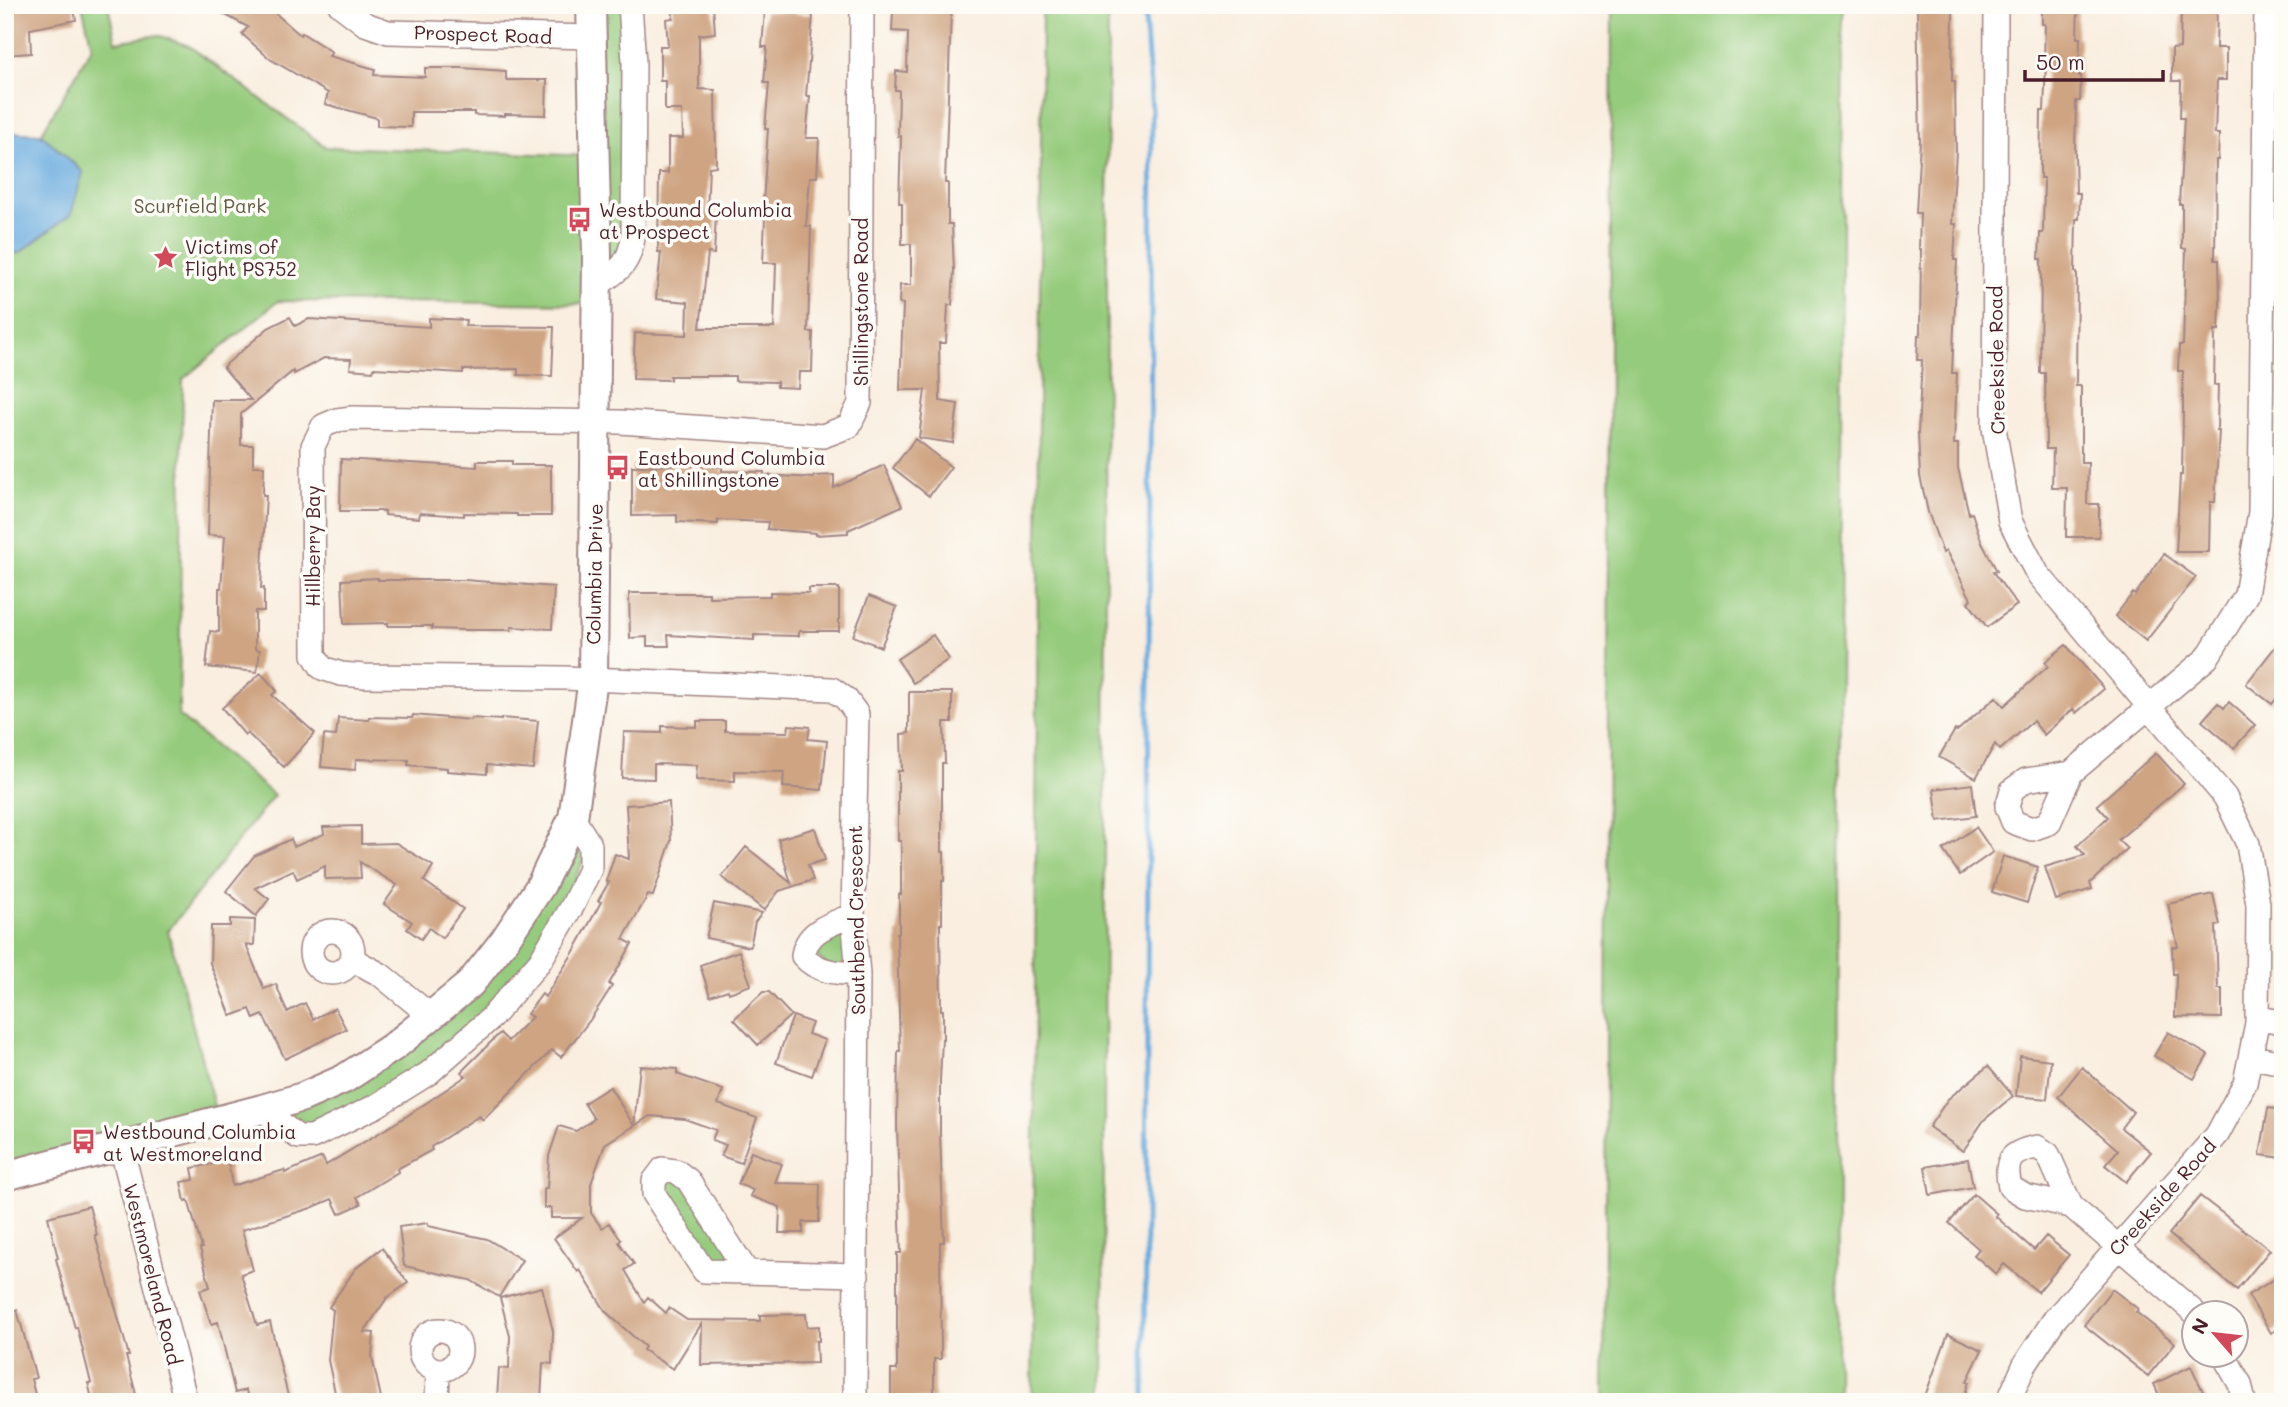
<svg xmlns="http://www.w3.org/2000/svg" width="2288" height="1407" font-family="Mali,sans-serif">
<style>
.green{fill:#95cb7c;stroke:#707554;stroke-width:2}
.water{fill:#6bacdf;stroke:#5a6685;stroke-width:2}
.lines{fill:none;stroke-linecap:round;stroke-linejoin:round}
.stream{stroke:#6bacdf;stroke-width:5}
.building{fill:#cfa482}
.minor-casing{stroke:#a28685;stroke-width:26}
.tertiary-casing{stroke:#a28685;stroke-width:32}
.minor{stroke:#fff;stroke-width:23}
.tertiary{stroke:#fff;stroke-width:28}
.labels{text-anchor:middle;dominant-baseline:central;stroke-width:7;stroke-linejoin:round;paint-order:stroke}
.street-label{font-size:19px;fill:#4a1f2b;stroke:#fdfcf7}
.park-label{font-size:19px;fill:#645b47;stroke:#fdfcf7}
.poi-label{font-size:19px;fill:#4a1f2b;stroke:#fdfcf7;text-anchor:start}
</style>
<rect width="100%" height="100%" fill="#fdfcf7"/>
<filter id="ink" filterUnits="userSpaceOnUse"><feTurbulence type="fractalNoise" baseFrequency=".0143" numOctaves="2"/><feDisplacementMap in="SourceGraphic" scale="14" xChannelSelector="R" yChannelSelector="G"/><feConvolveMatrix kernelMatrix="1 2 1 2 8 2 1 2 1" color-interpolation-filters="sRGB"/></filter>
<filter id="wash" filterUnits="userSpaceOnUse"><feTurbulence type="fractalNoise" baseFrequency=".00686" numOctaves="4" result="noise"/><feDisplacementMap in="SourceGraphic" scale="28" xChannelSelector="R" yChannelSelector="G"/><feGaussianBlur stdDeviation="1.57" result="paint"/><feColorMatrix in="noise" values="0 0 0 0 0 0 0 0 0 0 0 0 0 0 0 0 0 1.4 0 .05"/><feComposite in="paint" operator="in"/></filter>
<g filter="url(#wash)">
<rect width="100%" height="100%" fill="#f9eedf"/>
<path class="green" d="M82 5H108L116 42 158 35 189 46 326 147 598 156 594 5H630L636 250 597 304 278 301 183 379 179 716 274 795 168 931 218 1121 5 1176V257L21 252 83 172 41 134 92 47Z
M1042 5H1108L1103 1402H1032Z
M1612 5H1843L1837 1402H1604Z
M573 818 590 845 540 961 429 1073 312 1137 262 1109 303 1097 469 984Z
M853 915 858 974 836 973 804 945Z
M676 1171 747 1272 704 1271 654 1194Z"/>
<path class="water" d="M5 132 41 134 83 172 71 214 21 252 5 257Z"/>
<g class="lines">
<path class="stream" d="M1144 5 1152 110 1145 1402"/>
</g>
<g id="blocks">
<path class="building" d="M47 5H73L76 20 30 29 31 53 5 55V8Z
M207 5H266L300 35 302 33 332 52 329 56 375 69 374 75 425 77V68H462L506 71V80H547L546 115 505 114V116L474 115V112H411V127L377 126V118L325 104 328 93 270 59 242 34 248 27Z
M672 5H713L715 33 699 35V89L715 90 716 166 709 167 707 214H716L714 254 708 253 700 328H774L776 263H763L765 218H762L768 129H765L769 83H764L767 47H762L765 11 813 15 806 96H810L806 138H819L817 177H810L806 226H811L808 332H813L812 372H799L798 388 777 387V382L735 381V376H670V380L633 379 635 333 687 335 688 302 656 299 661 252H658L659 173H668V138H683L682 110H665V81H660V46H668L666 19 673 18Z
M896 5H946L945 12H951L945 183H948V224H952L954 270 952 305H948L946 343H939L940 401 958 404 953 443 919 438 925 390H900L903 304 899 303 900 285H911V244H902V203H899L901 136H898L899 90H895L896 71 907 72 908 32 892 31 893 11H896Z
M2042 5H2078L2077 38H2080L2079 76H2081L2080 101H2076L2075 153 2076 193H2080L2079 219H2076L2075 272H2077L2076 386H2081V463H2088L2087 504H2099V537H2066L2067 488H2052L2053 449H2046L2045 373H2040L2041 259H2039L2040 233H2043L2044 178H2040L2041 111H2044L2046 63H2044L2045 24H2042Z
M1917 7 1953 8 1952 81H1955L1956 151 1952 224H1956L1954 260H1957L1952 373H1957L1954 444H1958V468L1969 514 1972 513 1982 543 1997 571 1993 572 2017 605 1987 627 1968 602 1971 599 1946 551 1943 553 1928 512 1920 476 1918 433 1922 360H1917L1918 335H1920L1921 249H1919L1920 213H1916L1920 140Z
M2181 8 2217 9 2216 48H2226V80H2217L2215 134H2219L2218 160H2216L2215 260H2219L2220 304 2219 330H2215L2214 385H2218L2217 430H2219L2215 502H2210L2209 552H2176L2180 475H2182L2183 410V371H2178L2179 345H2183L2186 249 2182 248V204H2179L2184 118H2180L2181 81H2172V49L2180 48Z
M290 317 295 326 309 319 429 327V318L466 320 465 326 554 327 552 376 518 375V369L463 370V373L374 368 373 371 350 369 351 359 324 358 294 374 293 371 241 414V445H253V466H264L263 495H266L261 588H264V611H255V649L260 650 257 672 206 667 210 631 219 632V588H221L225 536 208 535 212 400H251L223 367 268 328Z
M915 439 951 467 929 496 893 468Z
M341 459 477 467V461H512V465H551V516H517V514L464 513V516L420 513 419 518 385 515V511H340Z
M693 465 722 467V471L764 472V475L814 478V476L834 475V488L884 465 902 506 848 530V533L816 535V533L767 529 768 522 718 520V524L677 522V515L632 516V466Z
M2164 554 2196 577 2146 641 2115 616 2133 593 2135 595Z
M378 578V580H465L554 587 552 629 511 627V630H464L432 629V626H388V623L344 624 342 580Z
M809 588H839V631H799V636L754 635V640L668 635 669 646H647V637L630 638 629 593H709V597L770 596V592L809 593Z
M869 596 897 607 881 647 853 636Z
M933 635 949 659 913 683 897 659Z
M2283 637V690L2272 704 2246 684Z
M2066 645 2104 689 2076 713 2073 709 2044 735 2033 721 2000 750 1995 744 1976 778 1939 757 1955 730 1957 731 1996 697 2004 706 2048 666 2045 662Z
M261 673 277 691 272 695 315 733 284 767 247 733 245 735 222 708Z
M909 692H952V722H944L945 763H942V852H944V881H942V924H940L941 1010H943V1039H942L940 1080V1133L944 1242H940L941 1359H934V1399H891V1370H897V1253H901L897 1125 898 1051H900L897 933H899V894H901V841H898V771H902L901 734 909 733Z
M2229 702 2255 725 2234 748 2202 721 2218 703 2224 708Z
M413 715 471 720V718L501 720V718L538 721 533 769 487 765V774L447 771V768L408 765 409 760 356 759 355 770 321 767 324 735 336 736 338 718 369 720V717L412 718Z
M697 721H725V731L788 732 789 725 810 727 808 739 827 741 822 790 783 787 784 772 735 771V781L696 780 697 765 654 764V779L622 778 624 732 662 733V726L697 727Z
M2156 753 2184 784 2118 840 2127 849 2090 883 2092 889 2056 900 2045 867 2085 855 2077 846 2108 817 2097 805Z
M1972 784 1976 816 1938 821 1934 789Z
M669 802 671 841 653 896 648 895 623 939 632 944 609 984 612 986 590 1020 561 1057 552 1050 483 1120 479 1116 431 1147 432 1150 397 1169 398 1172 357 1197 361 1204 339 1214 332 1199 311 1208 242 1230 253 1270 241 1274 257 1325 270 1322 288 1396 263 1402H249L246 1390 235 1393 218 1322 211 1324 200 1290 210 1287 200 1248H202L188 1200 185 1201 181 1182 194 1180 192 1168 228 1161 232 1186 284 1170 285 1173 322 1157 326 1165 407 1116 466 1076 461 1072 500 1033 508 1041 532 1017 527 1014 542 994 545 997 573 953 601 902 598 901 609 882 606 881 615 854 629 859 626 805Z
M361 826V844L396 843 433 866 424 881 463 909 442 938 429 928 421 939 407 929 412 922 384 904 397 885 360 862 361 878 325 879V866L297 879 293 870 255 888 269 899 256 916 226 891 254 856 291 839 294 847 324 834 323 827Z
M1976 827 1993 852 1960 875 1943 850Z
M815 828 825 860 808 865 813 880 779 891 764 910 722 877 746 847 791 883 778 839Z
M2003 856 2038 867 2027 903 1992 892Z
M2213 894 2220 925 2216 926 2218 989H2222V1018L2175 1017 2176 974H2173L2172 947H2178L2168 904Z
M714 903 762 913 755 922 750 947 706 938Z
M230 919 255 920 254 945H246L264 989 276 984 287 1012 305 1003 313 1019 335 1008 346 1029 285 1059 263 1015 254 1019 250 1009 231 1016 210 963 211 926H230Z
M739 951 751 985 729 993 728 990 710 996 700 965Z
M763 992H769L791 1015 758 1045 734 1019Z
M793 1016 812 1023 808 1034 825 1040 812 1076 776 1063Z
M2168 1032 2208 1055 2194 1079 2154 1056Z
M2020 1056 2051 1060 2047 1099 2016 1096Z
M640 1066 677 1069V1074L723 1090 718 1104 757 1118 741 1163 721 1156 726 1145 712 1140 716 1130 685 1119 650 1116 634 1126Z
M1988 1066 2013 1096 1984 1120 1963 1151 1929 1127 1948 1099Z
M2082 1067 2133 1112 2121 1128 2151 1152 2126 1182 2105 1165 2118 1150 2058 1097Z
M610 1087 634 1126 605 1144 591 1184V1213L602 1228 609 1223 621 1240 619 1242 634 1264 625 1270 644 1302 648 1297 666 1313 669 1308 687 1320 760 1321V1315L806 1314 807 1327 819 1326V1341H816L817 1363 701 1365 702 1323 673 1369 643 1350 645 1347 606 1312 580 1270 578 1272 554 1238 582 1218H551V1208H544V1188H547L549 1156 559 1126 576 1131 594 1119 584 1103Z
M2268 1108 2283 1110V1158L2260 1155Z
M751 1152 782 1164 775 1183 820 1184 819 1222H803V1233H779L780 1207 750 1196 753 1190 738 1184Z
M1968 1159 1973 1187 1930 1195 1925 1167Z
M1974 1194 1997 1214 1995 1216 2034 1250 2046 1236 2069 1255 2038 1292 2004 1264 1996 1274 1974 1255 1979 1249 1949 1223Z
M2200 1196 2270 1250 2237 1290 2169 1234Z
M89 1206 97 1235H95L129 1356H126L138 1402H93L88 1383H91L77 1327 75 1328 56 1259 58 1258 48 1217Z
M428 1223V1226L487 1239 522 1260 499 1297 470 1280 404 1266 399 1227Z
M382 1248 408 1283 387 1298 364 1332 374 1333 372 1357 382 1402H337L328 1360 333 1310 329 1307 356 1268Z
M2283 1274V1326L2271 1333 2248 1295Z
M542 1287 553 1331 552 1364 543 1363 541 1400 497 1398 499 1368 509 1369 510 1336 500 1298Z
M2112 1289 2138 1309 2136 1312 2175 1343 2148 1376 2084 1325Z
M17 1310 36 1378 31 1379 37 1402H5V1313Z
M1948 1334 1982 1350 1967 1381 1969 1382 1962 1402H1940L1925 1396Z
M2191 1366 2208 1402H2162L2154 1384Z"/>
</g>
</g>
<g filter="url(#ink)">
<use href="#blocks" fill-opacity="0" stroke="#a28685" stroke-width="2"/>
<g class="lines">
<defs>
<path id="minor" d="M340 5 365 24 388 32 592 37
M1996 5 1994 428 2010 521 2037 573 2225 797 2248 844 2258 904 2257 1023 2245 1083 2217 1135 2054 1320 2025 1364 2008 1402
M595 287C618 270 628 268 633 238L634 62 630 5
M2071 773 2049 823 2032 829 2013 822 2007 807 2012 790 2026 780 2071 773 2207 658 2246 595 2260 512 2266 5
M853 915C832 924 806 930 803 956 817 972 837 973 858 974
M311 952a21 21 0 1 1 42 0a21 21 0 1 1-42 0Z
M352 959 381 975 432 1017
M2258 1018 2283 1022
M2252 1057 2283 1063
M262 1109 298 1137H312L376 1106 429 1073 491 1018 540 961 573 905 590 869V845L573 818
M121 1146 186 1402
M2071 1206 2048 1154 2037 1147C2010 1152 2004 1160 2010 1187L2025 1196 2071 1206 2194 1312
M747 1272 688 1180 676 1171 663 1169 654 1181V1194L704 1271 857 1275
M420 1350a20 20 0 1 1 40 0a20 20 0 1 1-40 0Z
M2223 1354 2240 1384 2244 1402
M437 1402 438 1370
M855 1402 858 974 853 915 857 714 846 699 832 689 564 678 365 676 341 674 322 668 314 655 313 446 323 426 337 420 352 418 620 422 823 436 849 426 860 403 862 5"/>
<path id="tertiary" d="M5 1176 262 1109 303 1097 344 1079 396 1045 470 984 504 941 541 885 573 818 593 679 597 254 591 5"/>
</defs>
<use href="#minor" class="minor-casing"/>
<use href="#tertiary" class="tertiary-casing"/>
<use href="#minor" class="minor"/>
<use href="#tertiary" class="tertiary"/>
</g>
</g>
<defs>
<symbol id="bus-bare" viewBox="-9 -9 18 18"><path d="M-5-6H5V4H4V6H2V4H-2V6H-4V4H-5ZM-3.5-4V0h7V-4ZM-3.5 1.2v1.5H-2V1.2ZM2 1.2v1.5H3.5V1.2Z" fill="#d1495b" stroke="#fdfcf7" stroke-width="2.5" paint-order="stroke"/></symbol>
<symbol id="sight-bare" viewBox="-9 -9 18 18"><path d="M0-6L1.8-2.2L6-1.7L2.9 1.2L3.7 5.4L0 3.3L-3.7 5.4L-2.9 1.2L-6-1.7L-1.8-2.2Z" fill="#d1495b" stroke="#fdfcf7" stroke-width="2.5" paint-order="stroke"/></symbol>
</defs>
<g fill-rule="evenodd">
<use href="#bus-bare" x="562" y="202" width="35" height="35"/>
<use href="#sight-bare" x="148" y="240" width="35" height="35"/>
<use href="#bus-bare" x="600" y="450" width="35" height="35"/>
<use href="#bus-bare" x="66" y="1124" width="35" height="35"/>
</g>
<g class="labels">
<g class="street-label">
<text transform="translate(483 34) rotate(2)">Prospect Road</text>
<text transform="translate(860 302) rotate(-90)">Shillingstone Road</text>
<text transform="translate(1996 360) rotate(-91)">Creekside Road</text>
<text transform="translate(312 546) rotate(-90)">Hillberry Bay</text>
<text transform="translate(594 574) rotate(-89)">Columbia Drive</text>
<text transform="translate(856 920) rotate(-91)">Southbend Crescent</text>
<text transform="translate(2162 1197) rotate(-48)">Creekside Road</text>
<text transform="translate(153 1274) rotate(76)">Westmoreland Road</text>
</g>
<g class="park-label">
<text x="200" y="205">Scurfield Park</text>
</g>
<g class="poi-label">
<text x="599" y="209">Westbound Columbia<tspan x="599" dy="22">at Prospect</tspan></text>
<text x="185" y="246">Victims of<tspan x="185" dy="22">Flight PS752</tspan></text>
<text x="638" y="457">Eastbound Columbia<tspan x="638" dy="22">at Shillingstone</tspan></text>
<text x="103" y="1131">Westbound Columbia<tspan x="103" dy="22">at Westmoreland</tspan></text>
</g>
</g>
<rect width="2288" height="1407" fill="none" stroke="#fdfcf7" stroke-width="28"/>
<g transform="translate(2215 1334) rotate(298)"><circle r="33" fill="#fdfcf7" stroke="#b5a4a5" stroke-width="2"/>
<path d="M0-5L12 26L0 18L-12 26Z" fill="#d1495b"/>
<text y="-10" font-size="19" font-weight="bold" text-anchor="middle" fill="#4a1f2b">N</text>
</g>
<path d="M2025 70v10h138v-10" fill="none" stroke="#4a1f2b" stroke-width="3.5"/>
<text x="2036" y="70" font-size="21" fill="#4a1f2b" stroke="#fdfcf7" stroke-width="5" paint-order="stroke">50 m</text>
</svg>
